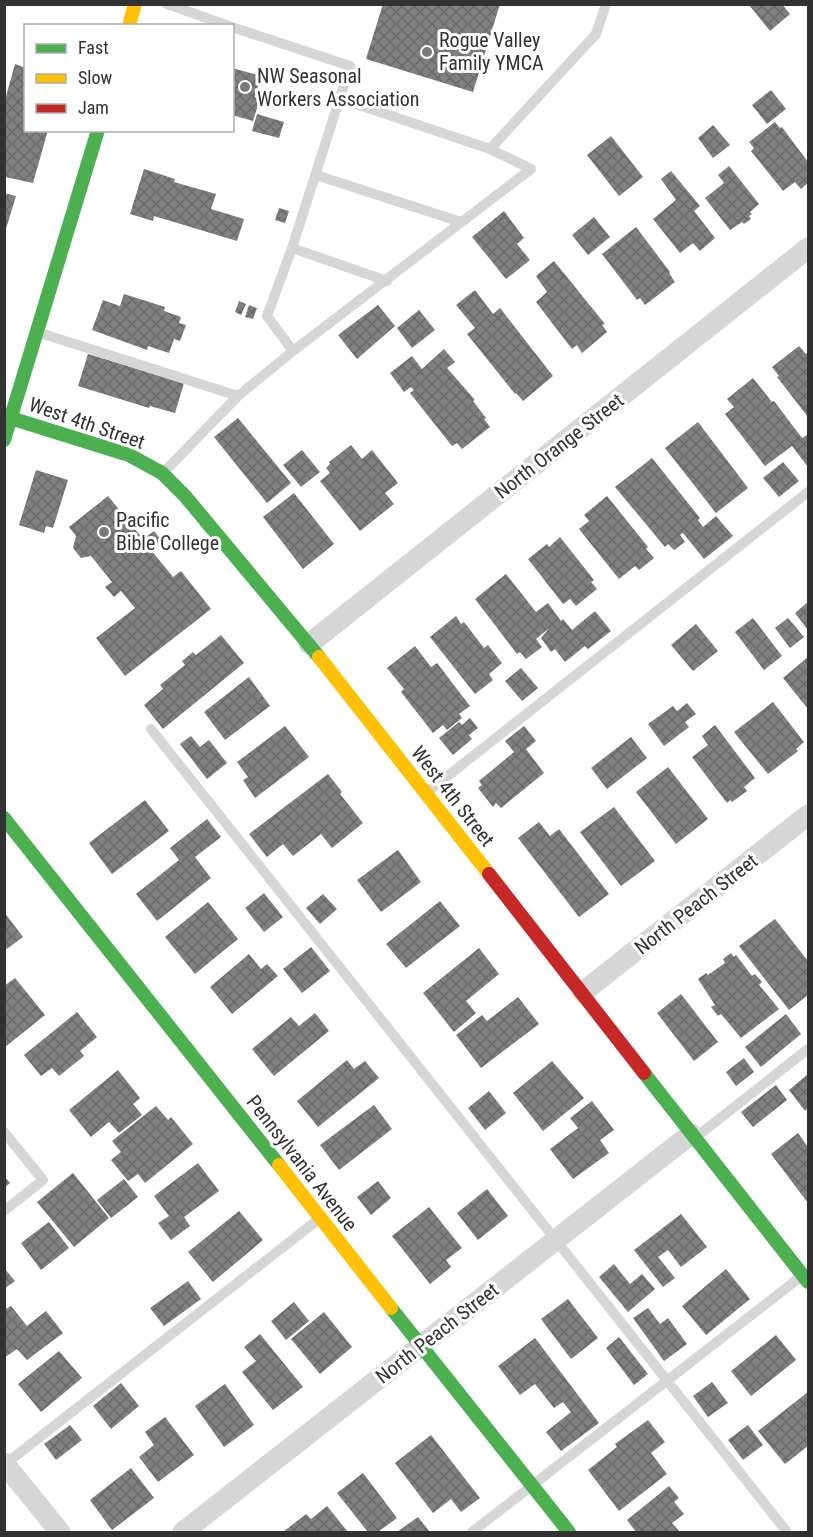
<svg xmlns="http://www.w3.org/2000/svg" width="813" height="1537" font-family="'Roboto Condensed',sans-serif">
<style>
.building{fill:url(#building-cross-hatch)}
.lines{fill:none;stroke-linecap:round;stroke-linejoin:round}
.lane{stroke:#d6d6d6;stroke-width:10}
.street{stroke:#d6d6d6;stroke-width:21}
.fast{stroke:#4caf50;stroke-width:14}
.slow{stroke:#ffc107;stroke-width:14}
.jam{stroke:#c62828;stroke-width:14}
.poi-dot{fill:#7a7a7a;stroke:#fff;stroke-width:2}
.labels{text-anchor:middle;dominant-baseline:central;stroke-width:6;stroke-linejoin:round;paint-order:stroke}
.poi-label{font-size:20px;fill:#323232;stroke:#fff;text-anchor:start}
.street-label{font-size:20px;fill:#323232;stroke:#fff}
</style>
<defs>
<pattern id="building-cross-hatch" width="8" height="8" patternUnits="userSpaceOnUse" patternTransform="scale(1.5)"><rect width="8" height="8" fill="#808080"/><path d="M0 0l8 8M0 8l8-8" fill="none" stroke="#696969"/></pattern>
</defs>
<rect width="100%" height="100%" fill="#fff"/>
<path class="building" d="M383 4H500L473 92 366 59Z
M752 4H782L790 14 770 31 750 6Z
M15 64 26 68V130H48L33 183 5 177V100Z
M232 68 261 76 255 97 260 99 253 121 232 115Z
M771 90 786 109 767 124 752 105Z
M257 114 284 122 279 138 252 131Z
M775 122 780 128 782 127 808 162V183L801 189 795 182 783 191 751 151 754 148 749 142Z
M713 125 730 145 713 158 698 138Z
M611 136 643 177 619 196 587 155Z
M729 166 759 204 750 212 752 214 749 216 751 219 744 224 742 222 730 230 705 198 724 183 718 175Z
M144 169 175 179 174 182 216 194 211 209 244 219 237 241 154 216 153 221 130 214Z
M671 171 700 206 694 211 715 238 700 251 693 243 680 253 653 219 676 200 661 179Z
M4 193 16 196 5 232H4Z
M279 208 289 211 285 223 275 220Z
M504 211 524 238 517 244 530 260 506 279 472 237Z
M594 217 610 237 588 255 572 235Z
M636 227 670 272 669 273 675 282 645 305 640 298 637 300 602 254Z
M554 261 605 324 602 325 607 332 582 353 577 345 572 349 536 302 547 292 536 276Z
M475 290 493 314 500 308 553 376 523 401 516 393 515 394 467 334 475 328 456 305Z
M124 294 165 307 164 311 181 317 179 323 186 325 180 341 174 339 169 353 148 346 147 350 92 330 103 300 120 306Z
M239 301 246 304 241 315 235 312Z
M249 305 257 308 253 319 245 317Z
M378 305 395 326 357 359 338 335Z
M419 310 435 330 412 348 397 328Z
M799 346 806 354 808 352V417L777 377 779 376 772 367Z
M444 349 455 362 447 368 475 400 473 401 486 418 484 419 490 427 462 449 457 443 452 446 410 393 414 390 411 387 404 392 390 373 412 356 422 369Z
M88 354 184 383 175 413 150 406 149 408 78 386Z
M753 378 772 402 774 401 802 438 807 435 808 438V467L792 446 765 466 725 414 734 407 727 399Z
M238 418 291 483 267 503 214 437Z
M698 422 748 488 716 513 665 448Z
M351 445 362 459 372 450 398 483 385 493 394 504 360 531 320 481 330 473 326 468 330 464 329 462Z
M302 450 320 472 301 487 283 465Z
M652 458 700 518 698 520 703 527 716 516 733 536 704 559 683 533 680 535 685 542 674 550 668 544 665 547 615 487Z
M783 462 799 481 779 497 763 478Z
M36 470 68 480 53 528 46 526 44 533 19 525Z
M294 493 334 544 303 569 263 517Z
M108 496 143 539 154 531 162 541 151 550 173 577 181 571 211 609 125 676 96 638 135 608 121 591 114 597 105 587 112 582 91 556 81 558 73 548 76 536 69 527Z
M607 496 648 547 646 549 654 558 639 570 635 566 619 579 579 529 589 521 584 515Z
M560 537 594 580 591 582 597 589 576 606 570 599 563 604 528 559 547 544 549 547Z
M506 574 536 612 548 603 561 621 563 619 572 630 595 611 611 631 588 649 585 646 565 662 555 649 551 652 541 638 549 628 536 639 542 647 526 659 520 652 517 654 475 599Z
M808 602V630L795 613Z
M456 616 461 624 464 622 484 648 488 645 502 663 489 674 493 680 475 694 430 637Z
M753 618 782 656 764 670 735 632Z
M788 618 804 637 790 648 775 628Z
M696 624 718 651 693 671 671 645Z
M221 635 244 663 163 729 144 705 163 689 160 685 185 665 182 661 193 652 196 655Z
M415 646 431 667 437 663 470 706 459 714 462 718 447 730 443 725 433 733 401 692 404 689 387 668Z
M808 657V709L783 678Z
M521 668 538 688 522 701 505 681Z
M249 677 270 706 225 740 204 712Z
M773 702 804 742 796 749 798 751 768 774 734 732Z
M687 703 696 714 685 722 689 727 664 746 648 724 673 706 677 711Z
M470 718 478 728 469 735 472 739 453 755 439 738 459 722 462 725Z
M715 725 755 778 744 787 747 791 732 802 730 800 727 803 692 757 708 745 702 736Z
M285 726 309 757 255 798 243 780 248 777 237 762Z
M524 726 536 741 526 749 544 773 501 808 496 803 493 807 478 788 482 785 479 781 514 752 505 741Z
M191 736 200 747 209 740 227 763 207 779 180 744Z
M631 737 647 758 607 789 591 768Z
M668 767 708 819 676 844 636 792Z
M328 774 342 792 340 794 363 823 332 848 321 834 293 856 283 844 267 857 249 834Z
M145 800 169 831 112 874 89 843Z
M614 807 655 861 621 886 580 832Z
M207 819 221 837 195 857 211 878 157 921 136 894 179 860 170 848Z
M539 822 550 836 559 829 609 894 579 917 518 838Z
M398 850 421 882 381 912 357 880Z
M264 893 283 917 264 932 245 908Z
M323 894 337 909 320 924 306 908Z
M440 901 460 926 406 968 386 944Z
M208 902 238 939 195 974 165 937Z
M4 912 23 937 4 951Z
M775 919 808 961V995L789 1010 739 946Z
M311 947 330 971 302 993 283 969Z
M479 948 499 974 466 1001 476 1013 454 1032 423 993Z
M731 953 734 957 736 955 752 976 755 974 762 982 759 985 779 1009 741 1038 721 1014 718 1016 711 1007 715 1005 698 979 706 973 708 975 725 963 723 959Z
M249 954 261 969 267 964 278 976 232 1014 210 987Z
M15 978 45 1015 4 1048V986Z
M681 994 718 1042 694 1061 657 1013Z
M518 997 539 1024 481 1068 456 1035 482 1015 487 1021Z
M77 1012 97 1037 80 1051 84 1056 59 1076 52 1068 41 1076 24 1055Z
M315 1013 329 1031 274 1076 252 1049 291 1017 299 1026Z
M786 1014 801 1034 761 1067 745 1047Z
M744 1058 754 1072 736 1086 726 1072Z
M347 1060 354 1069 365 1061 379 1078 318 1127 297 1101Z
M552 1061 584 1098 543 1131 513 1093Z
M118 1070 140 1098 133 1104 142 1115 119 1133 109 1122 91 1137 69 1110Z
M808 1074V1108L805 1111 789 1090Z
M776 1085 787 1100 753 1127 741 1112Z
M489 1091 506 1113 485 1130 468 1108Z
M592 1101 614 1130 600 1140 609 1153 573 1179 550 1149 578 1128 570 1118Z
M374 1105 392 1129 339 1170 320 1145Z
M156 1106 168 1120 171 1117 193 1144 145 1183 138 1174 128 1181 111 1160 121 1152 112 1141Z
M798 1133 808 1147V1203L771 1154Z
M198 1163 219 1191 184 1217 190 1226 171 1240 158 1223 169 1216 154 1196Z
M73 1173 109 1218 74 1247 37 1202Z
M4 1176 10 1183 4 1188Z
M124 1179 138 1197 111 1218 97 1200Z
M378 1181 391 1198 371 1215 357 1197Z
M487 1189 508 1216 478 1240 457 1213Z
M429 1207 462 1248 446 1260 451 1267 430 1284 392 1236Z
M239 1211 263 1240 213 1282 188 1252Z
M681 1214 707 1247 681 1267 668 1250 658 1257 675 1278 663 1287 634 1250Z
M49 1222 69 1248 41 1270 21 1243Z
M614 1264 630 1284 642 1274 655 1289 628 1312 599 1277Z
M4 1268 15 1281 4 1289Z
M726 1269 750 1299 706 1335 682 1306Z
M188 1281 201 1299 164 1326 150 1308Z
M568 1299 598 1338 571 1359 541 1319Z
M294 1302 309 1321 286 1340 271 1321Z
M11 1306 27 1326 46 1311 63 1333 27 1360 17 1349 4 1358V1310Z
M648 1308 660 1324 668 1318 687 1344 664 1361 633 1318Z
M324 1312 352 1347 320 1374 291 1339Z
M260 1334 303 1387 273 1410 242 1372 256 1361 244 1347Z
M776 1335 796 1360 751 1396 731 1371Z
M619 1337 648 1374 634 1385 606 1348Z
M535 1338 599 1423 561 1451 546 1432 571 1412 563 1402 554 1408 535 1384 520 1395 498 1366Z
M59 1351 82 1378 41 1412 18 1384Z
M712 1382 728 1403 708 1417 693 1396Z
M121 1383 139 1406 111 1429 93 1406Z
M225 1384 254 1425 224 1447 195 1406Z
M808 1392V1446L785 1464 758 1431Z
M165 1417 194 1455 158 1482 139 1457 154 1445 145 1432Z
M648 1420 665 1442 651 1453 667 1474 619 1511 588 1470 617 1447 615 1444Z
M70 1425 82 1440 56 1460 44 1444Z
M748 1425 763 1445 743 1460 728 1440Z
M431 1435 480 1498 461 1512 451 1499 433 1513 395 1463Z
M131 1468 154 1498 112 1530 90 1500Z
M363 1473 397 1518 378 1532H368L337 1493Z
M669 1486 679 1498 674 1502 684 1514 672 1523 680 1532H636L627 1520Z
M327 1506 348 1532H283L306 1514 311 1519Z
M418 1517 430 1532H397Z"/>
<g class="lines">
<path class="lane" d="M167 4 229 26
M232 27 350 66 292 248 267 316 293 351
M341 99 490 149 596 34 606 4
M316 175 461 222
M292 248 387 281
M37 332 238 396
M163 473 238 396 293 351 531 169 490 149
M151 729 787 1532
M426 793 808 492
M4 1132 43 1180 4 1211
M695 1138 808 1049
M4 1465 319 1219
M472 1532 803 1275"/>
<path class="street" d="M309 644 808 248
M583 992 808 815
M4 1463 60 1532
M183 1532 691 1134"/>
<path class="fast" d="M4 416 129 455 162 473 185 496 319 657
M4 440 98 130
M4 818 279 1165
M644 1073 808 1282
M391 1308 569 1532"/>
<path class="slow" d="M129 26 135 4
M319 657 489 874
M279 1165 391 1308"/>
<path class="jam" d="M489 874 644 1073"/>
</g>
<g class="poi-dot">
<circle cx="427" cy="52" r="6"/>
<circle cx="245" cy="87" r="6"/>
<circle cx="104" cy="532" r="6"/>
</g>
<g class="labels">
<g class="poi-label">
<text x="439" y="40">Rogue Valley<tspan x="439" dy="23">Family YMCA</tspan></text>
<text x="257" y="76">NW Seasonal<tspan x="257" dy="23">Workers Association</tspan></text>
<text x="116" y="520">Pacific<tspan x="116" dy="23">Bible College</tspan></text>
</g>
<g class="street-label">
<text transform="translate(87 423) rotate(19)">West 4th Street</text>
<text transform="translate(559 446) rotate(-38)">North Orange Street</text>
<text transform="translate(453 796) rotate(52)">West 4th Street</text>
<text transform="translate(696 904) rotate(-38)">North Peach Street</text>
<text transform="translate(302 1163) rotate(52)">Pennsylvania Avenue</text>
<text transform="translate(437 1333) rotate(-38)">North Peach Street</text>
</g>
</g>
<rect width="813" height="1537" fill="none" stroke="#323232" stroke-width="12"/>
<rect x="24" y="24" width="210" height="108" fill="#ffffff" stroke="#adadad" stroke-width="1.5"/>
<rect x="36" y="44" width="30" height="9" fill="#4caf50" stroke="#adadad" stroke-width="1.5"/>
<text x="78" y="54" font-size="18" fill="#323232">Fast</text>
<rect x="36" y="74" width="30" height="9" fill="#ffc107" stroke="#adadad" stroke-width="1.5"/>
<text x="78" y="84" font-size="18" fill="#323232">Slow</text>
<rect x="36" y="104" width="30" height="9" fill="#c62828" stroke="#adadad" stroke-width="1.5"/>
<text x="78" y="114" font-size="18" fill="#323232">Jam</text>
</svg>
